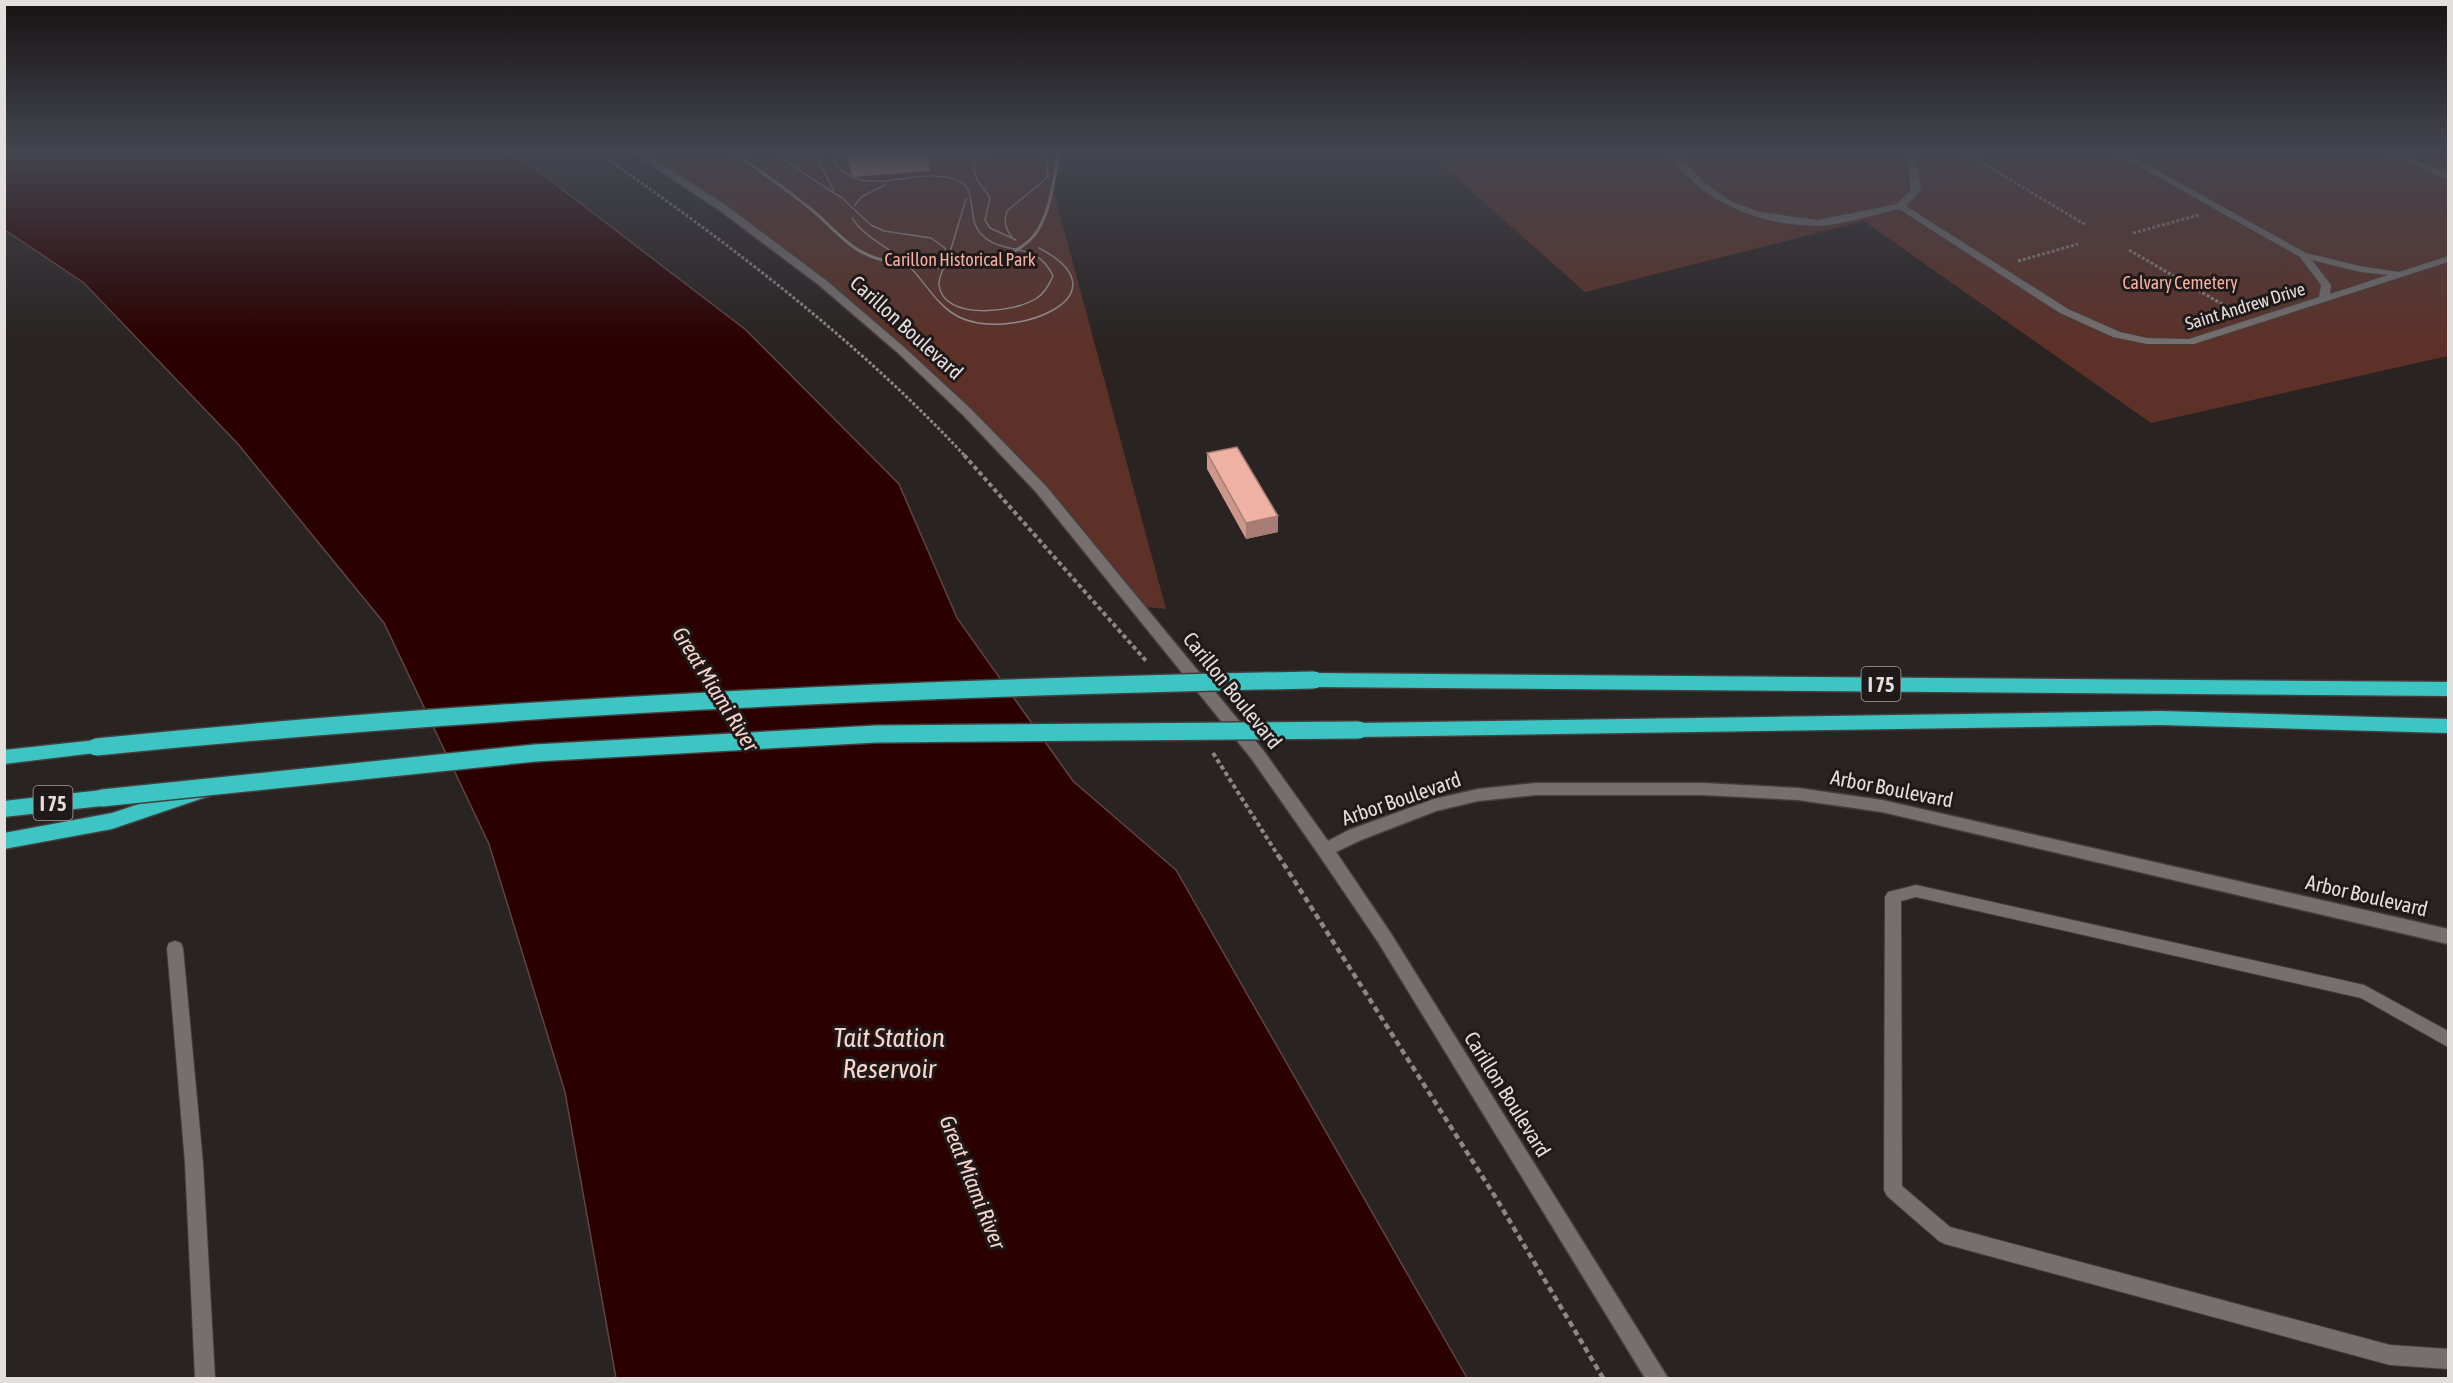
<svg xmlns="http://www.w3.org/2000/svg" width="2453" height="1383" font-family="'Asap Condensed',sans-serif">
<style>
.green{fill:#5d3128}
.water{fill:#2a0000;stroke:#624343;stroke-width:1.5}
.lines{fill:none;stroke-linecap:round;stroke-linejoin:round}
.service-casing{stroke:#443f3e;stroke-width:2}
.tertiary-casing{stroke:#443f3e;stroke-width:3}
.motorway-casing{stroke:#443f3e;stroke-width:3}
.path-far2{stroke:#8c8786;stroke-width:3;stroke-dasharray:3 2;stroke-linecap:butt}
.path-far1{stroke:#8c8786;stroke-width:4;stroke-dasharray:4.5 3;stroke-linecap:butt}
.path{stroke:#8c8786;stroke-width:4.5;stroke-dasharray:6 4;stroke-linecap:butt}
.service{fill:#766f6e;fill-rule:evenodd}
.tertiary{fill:#766f6e;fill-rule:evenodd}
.motorway{fill:#3cc5c2;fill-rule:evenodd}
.tram{stroke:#9a9594;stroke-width:1.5}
.rail{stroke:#9a9594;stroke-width:3}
.motorway-bridge-casing{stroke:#443f3e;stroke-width:20;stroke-linecap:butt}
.motorway-bridge{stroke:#3cc5c2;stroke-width:17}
.wall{fill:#cd988c}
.shaded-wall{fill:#a77c72}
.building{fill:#eeb1a3;stroke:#a77c72;stroke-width:1.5}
.labels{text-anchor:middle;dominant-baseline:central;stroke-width:6;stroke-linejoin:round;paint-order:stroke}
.far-park-label{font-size:18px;fill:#f6b1a2;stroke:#1f1a19}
.far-street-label{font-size:18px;fill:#e3dfde;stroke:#1f1a19}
.shield{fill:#1f1a19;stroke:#a8a4a3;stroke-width:1.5}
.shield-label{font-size:20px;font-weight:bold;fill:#e3dfde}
.street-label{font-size:21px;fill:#e3dfde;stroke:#1f1a19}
.water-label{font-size:22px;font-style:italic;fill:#f8d4cc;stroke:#1f1a19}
.near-water-label{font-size:27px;font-style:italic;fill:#f8d4cc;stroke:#1f1a19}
</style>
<rect width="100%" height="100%" fill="#292322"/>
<path class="green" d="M636 151H1064L1053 189 1166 609 1136 606 1041 489 869 321 677 176Z
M1426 151H2448V356L2151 423 1864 221 1585 292Z"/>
<path class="water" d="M4 151H504L533 167 746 330 899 484 957 618 1073 781 1176 870 1467 1378H616L565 1092 489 844 384 623 238 444 84 283 5 230Z"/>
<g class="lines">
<defs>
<path id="service" d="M1665 151H1674L1706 184 1732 202 1760 212 1818 220 1897 204 1911 189 1907 151H1915L1921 190 1906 206 2068 309 2120 332 2147 338 2189 339 2319 297 2321 285 2300 257 2112 151H2122L2306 253 2360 266 2399 272 2448 256V262L2194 344H2147L2113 337 2060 313 1899 209C1877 214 1837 226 1817 226 1756 225 1701 201 1665 151ZM2312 260 2360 272 2388 275 2330 294 2331 285Z
M2383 151H2394L2448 174V180Z
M1916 885 2364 985 2448 1031V1047L2361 998 1916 897 1901 901 1902 1186 1950 1227 2390 1345 2448 1349V1369L2390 1365 1945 1244 1939 1241 1887 1196 1884 1190 1885 897 1888 892Z
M175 941 181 943 183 948 203 1163 215 1378H195L185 1163 167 948 169 943Z"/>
<path id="tertiary" d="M631 151H642L727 206 827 281 905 348 972 410 1046 486 1263 750 1328 841 1349 830 1434 799 1478 789 1536 783H1703L1798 788 1882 800 2448 929V944L1882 812 1798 800 1703 795H1536L1478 801 1436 811 1361 840 1336 852 1390 932 1668 1378H1645L1378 942 1319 855 1251 758 1036 492 964 416 897 352 819 285 719 210Z"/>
<path id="motorway" d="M1314 673 2448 682V696L1314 687 1308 685 1305 680 1308 675Z
M2161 711 2448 719V733L2161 725 1359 737 1352 735 1350 730 1352 725 1359 723Z
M96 740 103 742 105 747 103 752 4 764V750Z
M202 783 209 786 212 791 209 796 112 829 4 849V833L112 813Z
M102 790 109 793 112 798 109 803 102 806 4 817V801Z"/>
</defs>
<use href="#service" class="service-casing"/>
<use href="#tertiary" class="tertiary-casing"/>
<use href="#motorway" class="motorway-casing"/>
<path class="path-far2" d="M596 151C727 242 856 339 965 456
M1962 151 2086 225
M925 155 946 158 982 151
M2133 233 2199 215
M2129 250 2234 311
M2018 261 2078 244"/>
<path class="path-far1" d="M964 455 1147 662
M1213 753 1279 857"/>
<path class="path" d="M1278 855 1496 1198 1603 1378"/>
<use href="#service" class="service"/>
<use href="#tertiary" class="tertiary"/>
<use href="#motorway" class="motorway"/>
<path class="tram" d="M774 151 803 173 842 198 871 225 884 231 931 238 945 248 947 254C947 265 938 275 939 285 943 321 1015 313 1037 298 1045 293 1049 284 1053 276 1035 238 1004 258 981 234 964 216 982 185 951 178 911 168 865 200 834 163L841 151
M814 151 834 191
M995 151 981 157 973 164C973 179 983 186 990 198L985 220 990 228 1016 240
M792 158 822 154
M855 205 861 197 887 184
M852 218C865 238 887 246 905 262 924 279 935 305 959 317 1009 342 1132 297 1039 248
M1013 239C1006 229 1003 223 1007 211L1048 177 1046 156 1038 151
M948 259 966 199"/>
<path class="rail" d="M731 151C759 170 786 189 812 210 828 223 842 241 860 251 901 275 1011 275 1038 230 1052 207 1054 176 1059 151"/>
<defs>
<path id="motorway-bridge" d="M96 747C501 706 907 688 1314 680
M102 798 535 753 876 734 1359 730"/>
</defs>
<use href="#motorway-bridge" class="motorway-bridge-casing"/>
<use href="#motorway-bridge" class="motorway-bridge"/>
</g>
<path class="wall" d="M927 151 930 171 852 177 848 158Z
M1207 453 1278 532 1246 539 1207 469Z"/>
<path class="shaded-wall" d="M1278 516V532L1246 539V523Z"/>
<path class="building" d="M848 151H926L927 152 848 158Z
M1237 447 1278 516 1246 523 1207 453Z"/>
<linearGradient id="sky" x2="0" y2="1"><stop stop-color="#171313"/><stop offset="0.44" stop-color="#43454f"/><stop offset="1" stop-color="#43454f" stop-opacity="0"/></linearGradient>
<rect width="2453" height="344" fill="url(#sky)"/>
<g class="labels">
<g class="far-park-label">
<text x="960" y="259">Carillon Historical Park</text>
<text x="2180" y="282">Calvary Cemetery</text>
</g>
<g class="far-street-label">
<text transform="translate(2245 306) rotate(-17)">Saint Andrew Drive</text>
</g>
<g class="shield">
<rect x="1861.5" y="667" width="39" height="34" rx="4.5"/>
<rect x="33.5" y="786" width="39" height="34" rx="4.5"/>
</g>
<g class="shield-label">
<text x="1881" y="684">I 75</text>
<text x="53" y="803">I 75</text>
</g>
<g class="street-label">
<text transform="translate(907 327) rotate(42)">Carillon Boulevard</text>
<text transform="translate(1233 690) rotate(51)">Carillon Boulevard</text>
<text transform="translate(1892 788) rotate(11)">Arbor Boulevard</text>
<text transform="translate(1401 798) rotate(-19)">Arbor Boulevard</text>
<text transform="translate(2367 895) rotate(13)">Arbor Boulevard</text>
<text transform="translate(1508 1094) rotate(58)">Carillon Boulevard</text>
</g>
<g class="water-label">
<text transform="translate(716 689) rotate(58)">Great Miami River</text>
<text transform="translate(973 1182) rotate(68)">Great Miami River</text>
</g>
<g class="near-water-label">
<text x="889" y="1037">Tait Station<tspan x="889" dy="31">Reservoir</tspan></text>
</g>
</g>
<rect width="2453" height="1383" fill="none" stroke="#e3dfde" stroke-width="12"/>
</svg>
